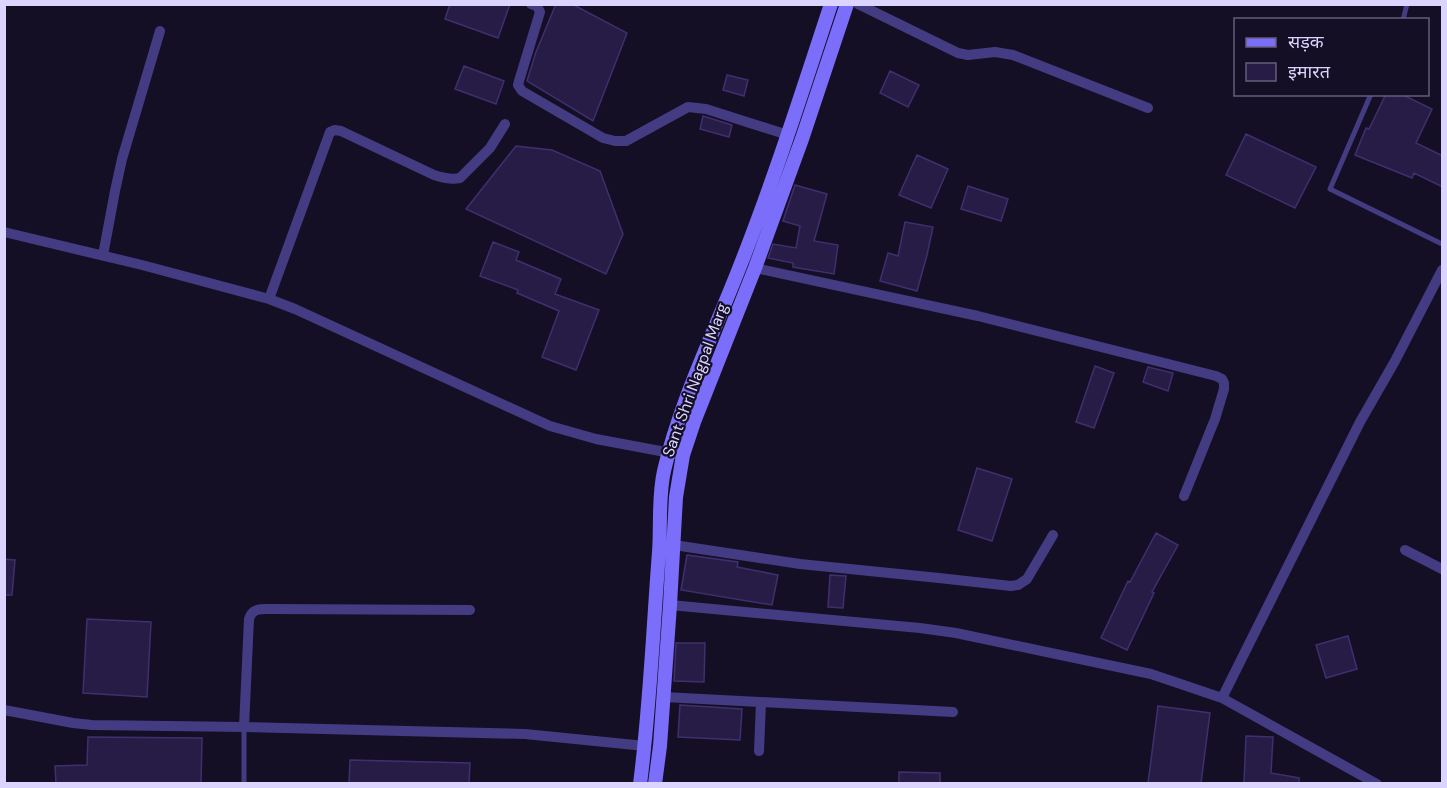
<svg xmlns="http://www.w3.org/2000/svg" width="1447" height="788" font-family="'DM Sans','Noto Sans Devanagari',sans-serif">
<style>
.building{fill:#271c45;stroke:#402f70;stroke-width:1.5}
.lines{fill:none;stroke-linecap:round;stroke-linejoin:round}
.lane{stroke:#433c82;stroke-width:5}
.street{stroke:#433c82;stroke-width:10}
.secondary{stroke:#7b6efb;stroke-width:14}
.labels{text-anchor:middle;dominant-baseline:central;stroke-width:4.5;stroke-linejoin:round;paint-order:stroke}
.street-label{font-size:16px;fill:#dbd4fe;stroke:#140f24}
</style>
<rect width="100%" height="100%" fill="#140f24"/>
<path class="building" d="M450 4H510L498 38 445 19Z
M556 4H572L627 33 593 121 527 81 536 52Z
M464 66 504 81 496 104 455 89Z
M890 71 919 85 908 107 880 93Z
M727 75 748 80 744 96 723 90Z
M1386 94H1401L1432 109 1416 143 1443 156V187L1414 173 1412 178 1355 155 1366 128 1369 129Z
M703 116 732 125 729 137 700 129Z
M1246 134 1316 167 1295 208 1226 175Z
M516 146 552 150 600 171 623 234 606 274 466 209Z
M917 155 948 169 931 208 899 195Z
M795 185 827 194 814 241 838 245 834 274 793 267V263L768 258 773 244 796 248 800 226 783 221Z
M968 186 1008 199 1001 221 961 209Z
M905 222 933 227 927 255 917 291 880 281 888 253 898 256Z
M493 242 519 252 516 260 561 279 555 294 599 310 576 370 542 357 559 311 517 293 518 290 480 276Z
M1095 366 1114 373 1094 428 1076 422Z
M1148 367 1173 373 1168 391 1143 382Z
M977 468 1012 479 992 541 958 530Z
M1156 533 1178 545 1152 592 1154 593 1127 650 1101 638 1128 581 1130 582Z
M687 555 738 562 737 567 778 575 772 605 681 590Z
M4 559 15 560 12 595H4Z
M830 575 846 576 843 608 828 607Z
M87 619 151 622 147 697 83 693Z
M1348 636 1357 669 1326 678 1316 645Z
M676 643H705L704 682 674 681Z
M680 705 742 709 740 740 678 737Z
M1158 706 1210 713 1201 783H1148Z
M1246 736 1273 737 1271 773 1299 778V783H1244Z
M88 737 202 738 201 783H56L55 766 87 765Z
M350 760 470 763 469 783H349Z
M899 772 940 773V783H899Z"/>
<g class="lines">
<path class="lane" d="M1403 20 1407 4
M1371 94 1330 189 1442 244
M244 784V727"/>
<path class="street" d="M531 4 537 6 540 12 519 81 518 85 522 91 603 138 615 141H626L688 107 706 109 788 135
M858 4 958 53 968 55 995 52 1013 55 1148 108
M4 232 142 265 269 299 295 309 550 426 596 439 676 454
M103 255 115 191 122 159 160 31
M755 268 978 316 1216 376 1222 379 1224 383V389L1215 419 1184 496
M269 299 330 132 335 130 341 131 434 175C443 178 451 180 460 178L490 148 505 124
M674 545 800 564 939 578 1011 586 1018 585 1027 579 1053 535
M1405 550 1442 569
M670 605 920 628 956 633 1151 674 1222 698 1377 784
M664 697 953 712
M1222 698 1360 422 1395 361 1442 270
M4 710 73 723 92 725 244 727 525 734 645 746
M244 727 249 619C252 608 261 609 271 609L470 610
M759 751 761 702"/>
<path class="secondary" d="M640 784C650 707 653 629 659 552 661 526 658 497 664 471 680 401 714 333 740 266 774 180 802 92 831 4
M655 784 660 746 670 605 676 497 683 455 694 422 755 268 802 139 847 4"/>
</g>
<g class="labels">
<g class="street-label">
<text transform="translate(695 380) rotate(-70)">Sant Shri Nagpal Marg</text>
</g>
</g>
<rect width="1447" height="788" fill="none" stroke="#dbd4fe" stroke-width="12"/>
<rect x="1234" y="18" width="195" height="78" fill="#140f24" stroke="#645e7b" stroke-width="1.5"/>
<rect x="1246" y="38" width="30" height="9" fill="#7b6efb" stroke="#645e7b" stroke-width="1.5"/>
<text x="1288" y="48" font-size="18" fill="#dbd4fe">सड़क</text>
<rect x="1246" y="63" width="30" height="18" fill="#271c45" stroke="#645e7b" stroke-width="1.5"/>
<text x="1288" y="78" font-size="18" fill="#dbd4fe">इमारत</text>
</svg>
